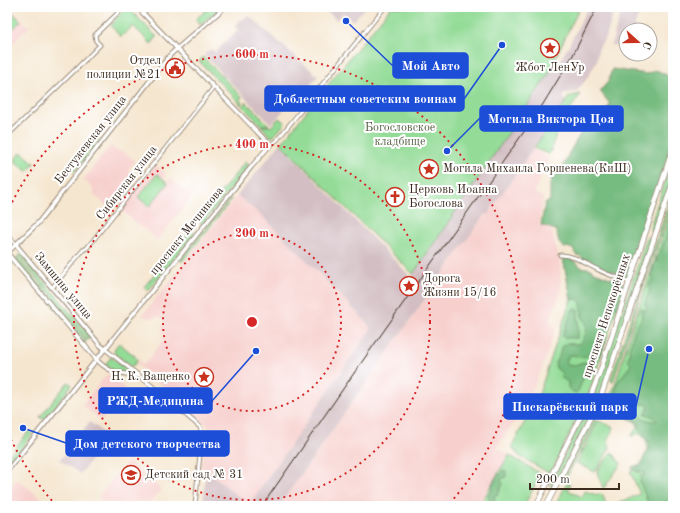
<svg xmlns="http://www.w3.org/2000/svg" width="680" height="513" font-family="'Old Standard TT',serif">
<style>
.built{fill:#f7d0cd}
.industrial{fill:#d2bec3}
.green{fill:#93db96;stroke:#67825a}
.forest{fill:#76bb7f;stroke:#58724e}
.lines{fill:none;stroke-linecap:round;stroke-linejoin:round}
.minor-casing{stroke:#988876;stroke-width:5}
.tertiary-casing{stroke:#988876;stroke-width:5.5}
.primary-casing{stroke:#988876;stroke-width:6}
.minor{stroke:#fff;stroke-width:3}
.tertiary{stroke:#fff;stroke-width:3.5}
.primary{stroke:#fff;stroke-width:4.5}
.rail{stroke:#3b2a1e;stroke-width:1}
.ring{fill:none;stroke:#d62828;stroke-width:2;stroke-dasharray:2 4}
.labels{text-anchor:middle;dominant-baseline:central;stroke-width:4;stroke-linejoin:round;paint-order:stroke}
.poi-label{font-size:12px;fill:#3b2a1e;stroke:#fff;text-anchor:start}
.park-label{font-size:12px;fill:#555f42;stroke:#fff}
.street-label{font-size:12px;fill:#3b2a1e;stroke:#fff}
.centre{fill:#d62828;stroke:#fff;stroke-width:2}
.ring-label{font-size:12px;text-anchor:middle;font-weight:bold;fill:#d62828;stroke:#fff;stroke-width:4;stroke-linejoin:round;paint-order:stroke}
.leader{fill:none;stroke:#1d4ed8;stroke-width:1.5}
.callout-dot{fill:#1d4ed8;stroke:#fff;stroke-width:1.5}
.callout{fill:#1d4ed8;stroke:#1d4ed8;stroke-width:1.5}
.callout-label{font-size:13px;text-anchor:middle;font-weight:bold;fill:#fff}
</style>
<rect width="100%" height="100%" fill="#fff"/>
<filter id="ink" filterUnits="userSpaceOnUse"><feTurbulence type="fractalNoise" baseFrequency=".025" numOctaves="2"/><feDisplacementMap in="SourceGraphic" scale="8" xChannelSelector="R" yChannelSelector="G"/><feConvolveMatrix kernelMatrix="1 2 1 2 8 2 1 2 1" color-interpolation-filters="sRGB"/></filter>
<filter id="wash" filterUnits="userSpaceOnUse"><feTurbulence type="fractalNoise" baseFrequency=".012" numOctaves="4" result="noise"/><feDisplacementMap in="SourceGraphic" scale="16" xChannelSelector="R" yChannelSelector="G"/><feGaussianBlur stdDeviation="0.9" result="paint"/><feColorMatrix in="noise" values="0 0 0 0 0 0 0 0 0 0 0 0 0 0 0 0 0 1.4 0 .05"/><feComposite in="paint" operator="in"/></filter>
<g filter="url(#wash)">
<rect width="100%" height="100%" fill="#f5e6cf"/>
<path class="built" d="M7 7H10L29 27 7 49Z
M110 146 118 151 124 152 135 161 128 170 139 178 113 211 94 195 93 188 83 180Z
M533 149 548 158 534 193 543 197 539 225 551 228 560 262 561 291 549 323 556 327 542 368 531 393 518 417 497 447 509 455 491 485 480 506H279L485 214 486 215Z
M155 165 166 174 163 178 168 182 171 179 192 197 157 240 120 209Z
M238 196 260 214 314 268 367 323 371 329 249 506 201 466 209 427 137 364 139 361 144 365 163 340 162 327 164 322 163 319 160 317 157 316 152 319 142 316 236 197Z
M107 374 126 389 101 420 82 405Z
M128 461 161 489 147 506H109L98 497Z
M17 479 51 506H7V492Z"/>
<path class="industrial" d="M322 7H365L353 21 343 13 337 20Z
M588 7H615L606 37 598 49 597 61 585 81 576 92 563 93 565 94 563 97 566 101 533 149 487 215 485 214 279 506H203L206 470 249 505 371 329 367 323 314 268 260 214 238 196 236 197 280 144 412 278 413 274 542 84 548 76 552 66 555 68 558 64 567 49Z
M623 7H638V16L633 30H626V47L611 45Z
M248 15 318 76 308 88 305 85 299 91 278 117 271 124 204 55 211 49 215 52 238 30 235 26 241 20H242Z
M90 422 109 437 80 474 60 460Z"/>
<path class="green" d="M7 7 21 21 9 33 7 31Z
M127 7 157 37 151 44 133 26 121 37 111 26 117 17Z
M210 7H221L200 25 196 19Z
M391 7H580L559 50 548 76 542 84 413 274 281 144 305 113Z
M203 57 242 97 240 99 242 103 241 105 237 100 234 97 217 79H216L201 63 199 62Z
M579 94 580 95C566 114 556 130 550 153L548 154 534 148 569 97Z
M246 102 269 125H261L242 106Z
M279 118 285 123 274 136 271 137 261 126H270L271 127Z
M97 136 100 139 75 171 71 169Z
M23 153 34 163 33 165 28 171 25 170 15 161C16 157 19 153 23 153Z
M673 157V175L655 229 654 230H650V227Z
M245 162 249 166 202 224 198 221Z
M157 174 168 183 149 207 138 197Z
M673 191V200L644 283 613 382 611 381V378Z
M230 199H232L182 262 180 260Z
M673 205V506H612L640 494 630 471 634 470 640 472C643 462 652 447 644 437 642 434 640 433 636 434L633 436H631L637 428V423L621 414 622 407 615 404 608 406 606 405 614 388 633 325Z
M191 230 195 233 148 291 144 287Z
M647 237H648L651 238V241L599 397 594 395Z
M21 254 91 337 88 340 19 256Z
M17 257 87 341 85 343 15 260Z
M563 258H568L577 263 581 267 591 269 594 272 621 282 623 283 624 287 589 393 552 470 550 472H547L518 455 512 446 538 397 571 299Z
M119 343 135 356V358L138 360 132 367 114 353 115 352 114 351 115 348Z
M111 357 129 370 130 372 128 373 113 370 105 365Z
M68 382 72 385 44 420 40 417Z
M593 397 598 399 553 487 550 485Z
M595 419 597 420 566 478 564 477 593 421Z
M598 421 614 427 608 440 610 448 595 472 577 463Z
M29 431 33 434 8 464 7 463V458Z
M612 452 621 464 604 488H603L598 475 597 473 599 468Z
M509 455 541 474 524 506H480L491 485Z
M567 483 570 485 568 490 582 497 585 491 597 495 602 494 607 506H555Z"/>
<path class="forest" d="M612 69 647 74 656 70 673 78V141L629 274C627 277 627 278 624 277 620 277 619 274 616 272 613 271 609 271 606 270 600 268 593 265 589 259L584 260 582 258 581 256 576 255 573 249 567 247 565 248C558 246 558 236 556 230L541 225 545 203 550 201V184L554 174H560L569 153 586 124 607 109 610 104 600 91 608 82Z
M673 218V506H649L640 482 641 476 644 475 645 473 636 471 631 468 634 466H640L649 447V443L646 437 640 430 638 422 624 415 626 412 627 410C637 409 641 423 657 421 655 417 650 415 645 414L649 407 647 404 627 406 619 402 615 393 617 383 631 365 628 359 630 353 629 349 636 327 639 323 642 318 641 311 642 308 646 311 647 307 645 305 646 299 650 290 648 287C650 282 652 281 654 278L652 276V273L654 263 658 261 656 260 658 255 660 253Z
M563 258H568L577 263 581 267 591 269 594 272 621 282 623 283 624 287 618 307H613L609 310C606 318 606 325 605 333 605 337 604 339 605 343L600 356 589 354C581 361 577 354 569 355L566 362 568 365 572 366 583 362 587 363 588 366 578 391 576 393 571 391 568 388V382L560 377 562 373 556 368 555 363 560 354 561 347 567 343 577 344 581 343C586 336 590 324 582 317L581 303 577 299H571Z
M573 309H577L578 311V335L577 338H564L562 336Z
M504 470 506 471V477L501 479V481L503 483 500 490 498 494 494 496 495 499 491 506 488 505 487 503 490 498 488 496 489 494 492 491 491 489C493 484 495 475 501 474L502 471Z"/>
</g>
<g filter="url(#ink)">
<g class="lines">
<defs>
<path id="minor" d="M7 136 73 72 100 45 96 41 95 35 124 7
M270 145 277 140 385 7
M560 255C573 254 587 265 599 270 608 275 619 278 629 282
M52 288 83 250 87 248 214 87
M105 349 152 386 200 427 202 433 195 506
M97 360C110 374 119 372 137 376"/>
<path id="tertiary" d="M7 234 100 345 105 349
M7 253 38 223 171 54 225 7
M7 253 97 360
M7 471 252 166 270 145 137 7"/>
<path id="primary" d="M536 506 591 395 601 369 673 148
M546 506 600 399 673 182"/>
</defs>
<use href="#minor" class="minor-casing"/>
<use href="#tertiary" class="tertiary-casing"/>
<use href="#primary" class="primary-casing"/>
<use href="#minor" class="minor"/>
<use href="#tertiary" class="tertiary"/>
<use href="#primary" class="primary"/>
<path class="rail" d="M262 506 352 376 540 109 573 55 597 7"/>
</g>
</g>
<g class="ring">
<circle cx="252" cy="322" r="89"/>
<circle cx="252" cy="322" r="178"/>
<path d="M56 505A268 268 0 0 1 7 431M7 213A268 268 0 1 1 448 505"/>
</g>
<defs>
<symbol id="sight-ring" viewBox="-11 -11 22 22"><circle r="9.5" fill="#fff" stroke="#c8321e" stroke-width="1.5"/><path d="M0-6L1.8-2.2L6-1.7L2.9 1.2L3.7 5.4L0 3.3L-3.7 5.4L-2.9 1.2L-6-1.7L-1.8-2.2Z" fill="#c8321e"/></symbol>
<symbol id="civic-ring" viewBox="-11 -11 22 22"><circle r="9.5" fill="#fff" stroke="#c8321e" stroke-width="1.5"/><path d="M-.6-6.5H3V-4.5H.6V-3L4-1V1h2V6H-6V1h2V-1L-.6-3ZM-1.2 2.5V6h2.4V2.5Z" fill="#c8321e"/></symbol>
<symbol id="church-ring" viewBox="-11 -11 22 22"><circle r="9.5" fill="#fff" stroke="#c8321e" stroke-width="1.5"/><path d="M-1.2-6h2.4v3.5h3.3v2.4h-3.3V6h-2.4V-.1h-3.3v-2.4h3.3Z" fill="#c8321e"/></symbol>
<symbol id="school-ring" viewBox="-11 -11 22 22"><circle r="9.5" fill="#fff" stroke="#c8321e" stroke-width="1.5"/><path d="M0-5L7-2L0 1L-7-2ZM-4 1L0 2.5L4 1V4Q0 6-4 4Z" fill="#c8321e"/></symbol>
</defs>
<g fill-rule="evenodd">
<use href="#sight-ring" x="539" y="37" width="22" height="22"/>
<use href="#civic-ring" x="164" y="57" width="22" height="22"/>
<use href="#sight-ring" x="418" y="158" width="22" height="22"/>
<use href="#church-ring" x="384" y="186" width="22" height="22"/>
<use href="#sight-ring" x="398" y="275" width="22" height="22"/>
<use href="#sight-ring" x="193" y="366" width="22" height="22"/>
<use href="#school-ring" x="120" y="464" width="22" height="22"/>
</g>
<g class="labels">
<g class="poi-label">
<text x="161" y="61" text-anchor="end">Отдел<tspan x="161" dy="14">полиции №21</tspan></text>
<text x="550" y="68" text-anchor="middle">Жбот ЛенУр</text>
<text x="443" y="169">Могила Михаила Горшенева(КиШ)</text>
<text x="409" y="190">Церковь Иоанна<tspan x="409" dy="14">Богослова</tspan></text>
<text x="423" y="279">Дорога<tspan x="423" dy="14">Жизни 15/16</tspan></text>
<text x="190" y="377" text-anchor="end">Н. К. Ващенко</text>
<text x="145" y="475">Детский сад № 31</text>
</g>
<g class="park-label">
<text x="400" y="128">Богословское<tspan x="400" dy="14">кладбище</tspan></text>
</g>
<g class="street-label">
<text transform="translate(91 140) rotate(-52)">Бестужевская улица</text>
<text transform="translate(127 183) rotate(-52)">Сибирская улица</text>
<text transform="translate(187 231) rotate(-51)">проспект Мечникова</text>
<text transform="translate(63 286) rotate(50)">Замшина улица</text>
<text transform="translate(607 316) rotate(-72)">проспект Непокорённых</text>
</g>
</g>
<circle cx="252" cy="322" r="6" class="centre"/>
<g class="ring-label">
<text x="252" y="58">600 m</text>
<text x="252" y="148">400 m</text>
<text x="252" y="237">200 m</text>
</g>
<path class="leader" d="M346 21L393 66M502 45L464 99M447 151L480 118M256 351L212 401M649 349L636 406M23 428L66 443"/>
<g class="callout-dot">
<circle cx="346" cy="21" r="4"/>
<circle cx="502" cy="45" r="4"/>
<circle cx="447" cy="151" r="4"/>
<circle cx="256" cy="351" r="4"/>
<circle cx="649" cy="349" r="4"/>
<circle cx="23" cy="428" r="4"/>
</g>
<g class="callout">
<rect x="393" y="53" width="75" height="25" rx="4"/>
<rect x="265" y="86" width="199" height="25" rx="4"/>
<rect x="480" y="106" width="143" height="25" rx="4"/>
<rect x="99" y="388" width="113" height="25" rx="4"/>
<rect x="504" y="394" width="132" height="25" rx="4"/>
<rect x="66" y="431" width="163" height="25" rx="4"/>
</g>
<g class="callout-label">
<text x="431" y="70">Мой Авто</text>
<text x="365" y="103">Доблестным советским воинам</text>
<text x="551" y="123">Могила Виктора Цоя</text>
<text x="155" y="405">РЖД-Медицина</text>
<text x="570" y="411">Пискарёвский парк</text>
<text x="147" y="448">Дом детского творчества</text>
</g>
<rect width="680" height="513" fill="none" stroke="#fff" stroke-width="24"/>
<g transform="translate(638 42) rotate(111)"><circle r="19" fill="#ffffff" stroke="#b1aaa5"/>
<path d="M0-3L7 15L0 10L-7 15Z" fill="#c8321e"/>
<text y="-6" font-size="11" font-weight="bold" text-anchor="middle" fill="#3b2a1e">С</text>
</g>
<path d="M530 483v6h89v-6" fill="none" stroke="#3b2a1e" stroke-width="2"/>
<text x="536" y="483" font-size="12" fill="#3b2a1e" stroke="#ffffff" stroke-width="3" paint-order="stroke">200 m</text>
</svg>
